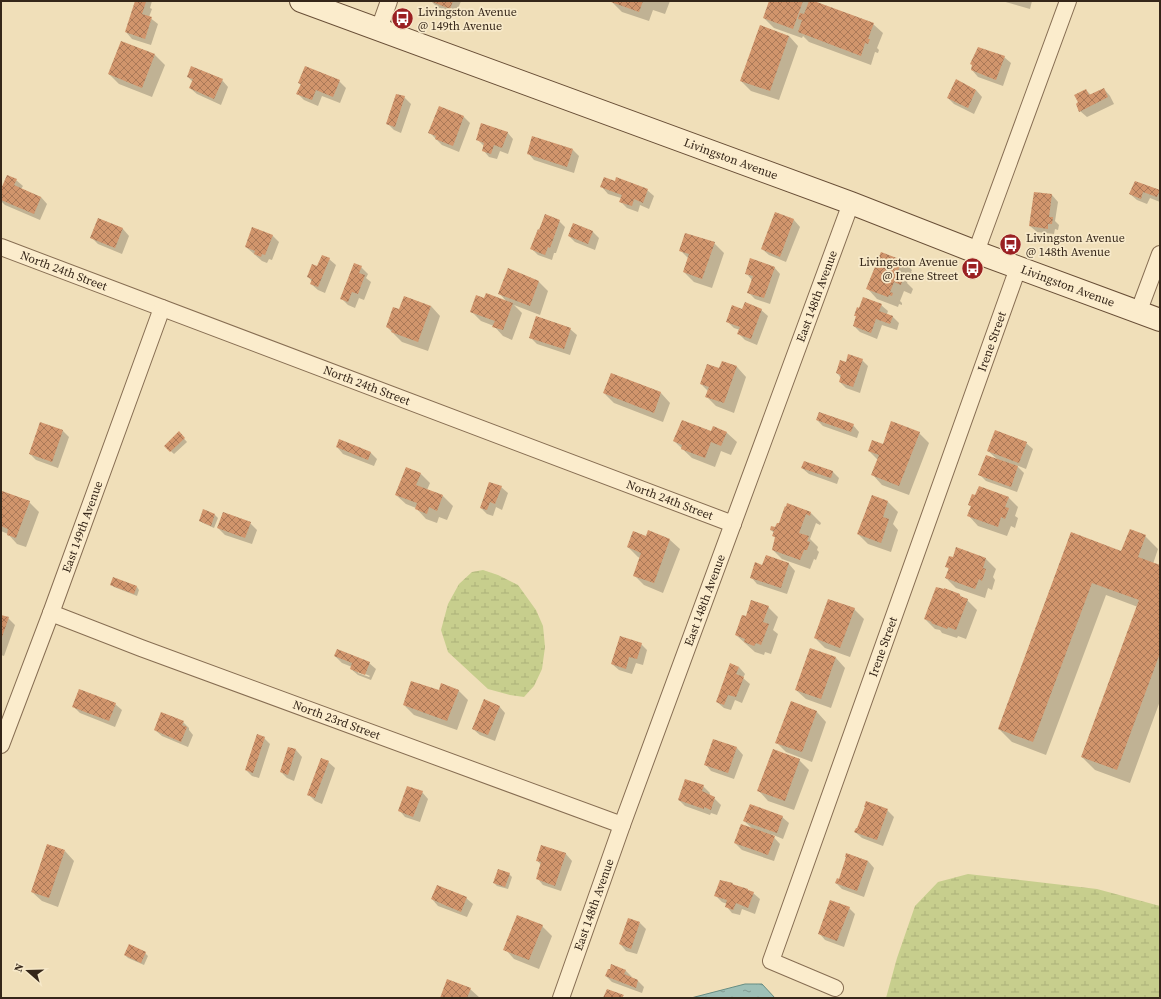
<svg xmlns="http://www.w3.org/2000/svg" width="1161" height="999" font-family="'Source Serif 4',serif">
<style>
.wetland{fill:url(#wetland-marsh)}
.water{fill:url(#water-ripples);stroke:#668d83}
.shadow{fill:#0003;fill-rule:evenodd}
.building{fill:url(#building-cross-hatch)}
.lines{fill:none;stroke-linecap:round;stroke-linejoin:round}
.street-casing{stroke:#876e53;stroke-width:18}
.secondary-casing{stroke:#694f37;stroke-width:24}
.street{stroke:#fbeccc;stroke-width:16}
.secondary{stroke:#fbeccc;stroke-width:22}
.labels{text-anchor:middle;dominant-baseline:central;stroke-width:3.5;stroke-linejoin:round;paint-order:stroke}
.poi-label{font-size:12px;fill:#352619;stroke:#f7e9c9;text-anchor:start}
.street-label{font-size:12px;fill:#352619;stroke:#f7e9c9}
</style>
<defs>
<pattern id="wetland-marsh" width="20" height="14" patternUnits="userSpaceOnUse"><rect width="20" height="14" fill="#c7ce8d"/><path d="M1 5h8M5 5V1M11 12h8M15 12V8" fill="none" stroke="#acb179"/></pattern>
<pattern id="water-ripples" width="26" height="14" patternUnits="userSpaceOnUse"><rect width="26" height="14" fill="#9ec0b6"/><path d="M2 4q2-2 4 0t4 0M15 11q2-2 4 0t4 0" fill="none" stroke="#829c93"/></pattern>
<pattern id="building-cross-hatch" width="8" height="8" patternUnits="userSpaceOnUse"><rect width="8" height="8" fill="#d1956c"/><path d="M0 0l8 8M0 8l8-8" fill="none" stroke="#aa7958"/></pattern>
</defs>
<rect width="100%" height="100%" fill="#f0dfb9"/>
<path class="wetland" d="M483 570 498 575 518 585 536 610 543 626 545 647 542 669 534 686 524 697 510 695 488 689 448 652 441 630 448 604 459 584 472 572Z
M968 874 1097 889 1160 906V998H886L897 958 915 906 938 882Z"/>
<path class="water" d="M745 984H762L775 998H691Z"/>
<path class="shadow" d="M136 1H152L150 8 152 9 149 17 158 24 151 45 132 39 126 32Z
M431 1H461L456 14 437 7Z
M612 1H670L665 14 653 10 649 21 622 12 612 2Z
M770 1H816L815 2 873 24 883 33 877 48 879 50 878 53 875 52 871 65 809 42 803 36 802 38 774 28 764 18Z
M1002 1H1032L1030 9Z
M789 36 798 46 779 100 751 91 741 81Z
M122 42 155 55 165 65 152 97 119 84 109 74Z
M1004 57 1011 63 1003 86 978 77 972 70Z
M188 77 222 80 228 87 221 105 197 94 190 88 193 82Z
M339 81 346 88 340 103 322 96 318 106 304 100 298 94 301 85 299 83Z
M1104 89 1110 96 1114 104 1087 117 1080 111 1086 90 1091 95Z
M976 90 982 97 974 114 954 104 948 98Z
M404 97 411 104 401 133 394 130 388 124Z
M439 107 464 117 470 123 459 152 442 145 430 133Z
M507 132 513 139 508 154 500 151 497 159 489 157 483 150 484 146 477 139Z
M573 150 579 156 574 173 534 160 528 153Z
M16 180 23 186 21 189 41 197 47 204 40 220 5 205 1 201V192Z
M1135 182 1160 191V202L1150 198 1147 204 1137 200 1130 194Z
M602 187 647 190 654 196 649 209 640 205 638 212 627 208 620 201 621 198 608 194Z
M1052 195 1058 202 1055 221 1059 225 1058 230 1055 229 1054 234 1037 232 1030 226Z
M776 214 794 220 800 227 786 262 769 255 762 249Z
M99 220 123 229 129 236 122 254 98 244 92 238Z
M559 221 565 227 556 253H554L552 260 538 255 532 249Z
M593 232 599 238 595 250 575 242 569 236Z
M272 235 279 242 272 260 269 259 267 263 262 261 246 247Z
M714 243 724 253 712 288 694 282 684 272 688 258 680 250Z
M881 253 902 261 912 270 911 272 913 274 912 276 910 275 907 283 913 289 911 294 904 291 900 301 902 303V305L899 304 898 307 877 299 868 289Z
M329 259 336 265 325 293 318 290 311 284 312 281 308 277Z
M361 267 368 274 366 278 371 282 364 300 359 298 355 308 348 305 341 298Z
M774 267 780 274 770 304 755 299 748 292 752 280 746 273Z
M539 282 548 291 540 315 514 305 522 313 512 340 503 336 494 326 481 321 471 311 485 299 507 302 499 293Z
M881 305 888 311 887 314 893 317 899 323 897 330 882 325 877 339 860 332 854 326Z
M431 306 440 316 428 351 402 342 387 327Z
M743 310H761L768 316 757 345 745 340 739 334 740 330 734 328 727 321Z
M570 329 577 335 570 355 537 344 530 337Z
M862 360 868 366 860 393 846 388 840 382 841 378 837 373Z
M737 367 746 377 734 413 716 406 707 397 708 391 701 384 720 370Z
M611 374 661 393 670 403 663 422 614 403 604 393Z
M817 420 853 425 859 432 857 438 823 426Z
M41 423 63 431 69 437 58 468 36 460 30 454Z
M711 432 727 433 737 442 731 455 721 451 715 467 692 458 674 441Z
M179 433 187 442 174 454 165 446Z
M919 433 929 443 909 495 882 485 873 475 878 460 869 451Z
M339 441 371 453 377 459 374 466 343 454 337 447Z
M1026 443 1033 449 1026 469 1016 465 1024 473 1017 492 986 481 980 475 997 459 988 451Z
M805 462 833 472 839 478 837 484 809 474 802 468Z
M420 473 430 483 427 490 443 496 453 506 447 520 439 517 437 523 426 519 416 508 406 504 396 495Z
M501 487 508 493 502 510 496 507 493 516 487 514 481 508Z
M872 496 888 502 898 512 893 524 898 530 891 552 868 544 858 534Z
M1 497 29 502 39 512 26 547 17 544 8 534 1 531Z
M1008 497 1018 507 1015 516 1018 518 1015 528 1011 526 1007 536 978 526 969 516 972 507 969 505Z
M788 504 811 513 821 523 820 525 816 523 810 539 818 547 817 550 819 552 816 560 814 559 810 569 782 559 773 550 776 538 773 536 774 533 771 530 776 529 779 524Z
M204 511 215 515 218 518 214 528 203 523 200 521Z
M250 523 257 530 252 544 225 535 218 528Z
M1071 533 1122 552 1145 536 1158 549 1153 564 1160 566V701L1130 783 1095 770 1082 757 1138 607 1106 595 1046 755 1012 742 999 729Z
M647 537 670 540 680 549 663 593 644 585 634 575 640 558 638 557 628 547Z
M957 549 986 559 996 569 993 577 995 580 992 590 988 588 985 598 956 588 946 578 949 570 946 566 953 558Z
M766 556 789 564 795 571 787 594 757 584 751 577 763 566Z
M111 584 137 587 139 590 137 596 114 587Z
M960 595 963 598 967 600 977 610 966 639 958 636 957 638 942 633 940 630 935 629 925 619Z
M768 607 778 617 773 630 778 634 771 654 765 652 764 655 755 652 736 635 746 617Z
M854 609 864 619 850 657 825 648 815 638Z
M1 616 8 618 15 625 4 656 1 655Z
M641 644 647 650 643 665 636 663 632 674 619 670 612 664Z
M811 649 836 658 845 668 831 708 806 699 796 690Z
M335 656 369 663 376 669 371 680 358 675 351 669 352 667 342 663ZM358 671 370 676 369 677 358 673Z
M739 667 745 674 743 678 750 684 742 703 735 700 731 710 724 708 717 702Z
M458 690 468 700 457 730 414 715 404 705Z
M115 704 122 710 115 727 80 713 74 707Z
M499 706 505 713 495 741 480 735 473 729Z
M817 712 826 722 812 762 786 752 776 742Z
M183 722 189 728V730L193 735 188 747 162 736 155 730Z
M264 738 270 744 259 778 252 776 246 770Z
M714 740 737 748 743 755 734 779 711 771 705 764Z
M289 748 296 750 302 757 294 781 287 778 281 772Z
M799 760 809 770 794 810 768 801 759 791Z
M328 762 335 768 322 804 315 801 308 794Z
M703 786 710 793 709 796 714 798 721 805 717 815 711 813 710 815 685 806 679 800Z
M422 792 428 799 420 822 405 817 399 810Z
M866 807 887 810 894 817 883 846 862 838 855 832 858 829Z
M782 817 789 823 783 839 771 834 780 844 774 861 742 850 735 843 754 830 744 821Z
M542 846 566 854 572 861 561 891 543 885 537 878 541 865 537 860Z
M65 851 74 861 58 907 42 901 32 892Z
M847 854 868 861 874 868 864 897 842 889 836 883 839 880 847 858Z
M509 874 512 877 508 889 497 886 494 883Z
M732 884 734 886 753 893 760 899 755 914 742 909 740 915 732 913 726 906 727 904 722 902 715 895Z
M466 898 473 904 467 917 438 906 432 899Z
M849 908 855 914 844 947 825 940 819 933Z
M640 923 646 929 637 954 626 951 620 944Z
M542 926 552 936 539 969 514 959 505 949Z
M145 953 148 956 144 965 128 958 125 955Z
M625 970 632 977 631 978 638 981 644 987 642 993 612 982 606 976Z
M470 989 480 998H441Z"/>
<path class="building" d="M135 1H144L146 2 142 14 152 17 145 39 125 32Z
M430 1H453L450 9Z
M611 1H643L639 12 611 2Z
M769 1H803L793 29 763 18Z
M809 1H814L874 23 868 39H870L868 44 865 43 861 56 798 32 802 20 798 19 800 13 804 14Z
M760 25 789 36 770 91 740 81Z
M121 41 155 54 142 88 108 74Z
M978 47 1005 56 996 80 971 70 972 65 970 64Z
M191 66 223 79 214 99 189 88 193 79 187 77Z
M305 66 340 80 333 97 316 90 312 100 296 94 301 84 298 83Z
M956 79 976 90 968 108 947 98Z
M1104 88 1108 97 1079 112 1076 104 1078 102 1074 95 1086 89 1089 95Z
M396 94 405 96 395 127 386 124Z
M439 106 464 116 453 146 435 139 436 136 428 133Z
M481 123 508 132 502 148 494 145 491 154 482 151 484 143 476 140Z
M532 136 573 149 567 167 527 154Z
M7 175 17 179 14 185 41 197 34 214 1 200V189Z
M604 177 615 181 616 177 648 189 643 203 634 199 632 206 619 202 622 195 600 187Z
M1135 181 1160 190 1157 197 1143 192 1141 199 1129 194Z
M1034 192 1052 194 1049 217H1053L1052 224H1048V229L1029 226Z
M775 212 794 219 780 257 761 249Z
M545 214 560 220 550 248 548 247 545 255 530 249 538 229 539 230Z
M98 218 123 228 115 248 90 238Z
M573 223 593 231 588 244 568 236Z
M252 227 273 235 265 255 262 254 261 257 254 254 255 251 245 247Z
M685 233 715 242 702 279 683 272 689 254 679 251Z
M881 252 902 260 901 263 904 264 903 267 900 266 896 275 903 278 901 285 894 282 890 292 893 293 892 296 889 295 888 297 866 289Z
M322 255 330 258 318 287 310 284 312 279 307 277 312 264 317 266Z
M750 258 775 267 764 298 747 293 753 276 745 274Z
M354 263 362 266 359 273 365 275 358 294 352 292 348 302 340 299Z
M508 268 539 281 530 306 498 294Z
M486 293 513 303 503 330 492 327 495 321 470 312 476 295 484 298Z
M404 296 431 306 418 342 391 332 392 330 386 327 393 307 399 309Z
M863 297 882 304 879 311 893 316 890 324 876 319 871 333 853 326 856 316H854L857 307 859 308Z
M745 302 762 309 751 339 737 334 740 327 726 322 732 305 742 309Z
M536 316 571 328 564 349 529 338Z
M848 354 863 359 853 387 839 382 841 375 836 373 840 360 846 362Z
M722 361 737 366 724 403 705 397 709 387 700 384 707 364 719 368Z
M611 373 661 392 654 413 603 393Z
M819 412 854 424 851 432 816 420Z
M682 420 711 431 713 426 727 432 721 446 711 442 705 458 681 449 682 445 673 441Z
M891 421 920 432 899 486 871 475 879 455 868 451 872 440 883 444Z
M40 422 63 430 52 462 29 454Z
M995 430 1027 442 1019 463 987 451Z
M179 431 185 438 170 452 164 446Z
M339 439 371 452 368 460 336 447Z
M986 455 1018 466 1011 487 978 475Z
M804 461 833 471 831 478 801 468Z
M406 467 421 473 416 485 443 495 437 511 429 507 427 514 415 509 417 503 395 495Z
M489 482 502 486 495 504 490 502 487 510 480 508Z
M979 486 1009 497 1005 507 1009 508 1005 519 1001 517 998 527 967 516 971 506 968 505 972 494 975 495Z
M2 491 30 501 16 538 7 535 8 529 1 526V494Z
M872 495 888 501 883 517 889 519 881 543 857 534Z
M787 503 811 512 810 516 806 514 799 533 809 536 807 541 810 542 807 550H804L800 560 772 550 775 537 772 536 774 531 770 530 771 526 775 527 777 523H779L785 506 786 507Z
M203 509 215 514 211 526 199 521Z
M223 512 251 522 245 538 217 528Z
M1130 529 1146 535 1138 557 1160 565V653L1117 770 1081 757 1139 600 1092 583 1033 742 998 729 1071 532 1121 551Z
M648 530 670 539 654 583 633 576 641 553 627 547 633 531 646 536Z
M956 547 986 558 983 568 986 569 982 581 979 579 975 589 945 578 949 568 945 567 949 556 953 557Z
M766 555 789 563 781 588 750 578 755 562 762 565Z
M113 577 137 586 134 594 110 585Z
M936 587 944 589V588L960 594V596L968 599 956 630 948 627 947 629 931 623 932 622 924 619Z
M828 599 855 608 840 648 814 638Z
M751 600 769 606 763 622 769 624 761 645 756 643 754 646 744 642 745 639 735 635 742 615 746 616Z
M1 615 9 617 1 640Z
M620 636 642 643 637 659 629 657 626 669 611 664Z
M810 648 836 657 821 699 795 690Z
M337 649 370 662 365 675 350 669 352 663 334 656Z
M730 663 739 667 736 674 744 677 736 697 728 695 724 705 716 702Z
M411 681 439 690 441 683 459 690 447 721 403 705Z
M79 689 116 703 109 721 72 707Z
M484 699 500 706 488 735 472 729Z
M791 701 817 711 802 752 775 743Z
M161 712 184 721 182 725 187 727 181 742 154 730Z
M257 734 265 737 253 773 245 770Z
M713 739 737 747 728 773 704 765Z
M288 747 296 749 288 775 280 772Z
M773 749 800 759 785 801 757 791Z
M321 758 329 761 315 798 307 795Z
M685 779 704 785 702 791 715 797 711 810 704 807V809L678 800Z
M407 786 423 791 413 817 398 811Z
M866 801 888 809 877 840 854 832 856 828H857L865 807H864Z
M750 804 783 816 777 833 743 821Z
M741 824 775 836 768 855 734 843Z
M47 844 65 850 49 898 31 892Z
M541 845 566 853 555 886 536 879 541 862 536 861Z
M846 853 868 861 857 891 835 883 837 878 839 879 846 857H845Z
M498 869 510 873 505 887 493 883Z
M720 880 733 883 732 884 748 889V890L754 892 748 908 736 903 733 910 725 907 727 900 714 896Z
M437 885 467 897 461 912 431 899Z
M830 900 850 907 837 941 818 934Z
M517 915 543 925 529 960 503 950Z
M628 918 640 922 631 949 619 944Z
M129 944 146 952 141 963 124 955Z
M611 964 626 970 624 974 638 980 636 988 605 976 608 969H610Z
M447 979 471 988 467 998H440Z
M607 989 624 995 622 998H603Z"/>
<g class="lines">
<defs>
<g id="street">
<path d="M379 29 389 1"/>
<path id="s1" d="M1 247 733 524"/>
<path d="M976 252 1068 1"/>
<path d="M1138 313 1160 254"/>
<path id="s2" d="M51 613 141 648 622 825"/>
<path id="s3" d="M1 745 51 613 162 308"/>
<path id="s4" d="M835 988 771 961 1018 268"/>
<path id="s5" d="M561 998 622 825 851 203"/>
</g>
<g id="secondary">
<path id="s6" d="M301 1 851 203 976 252 1160 320"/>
</g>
</defs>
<use href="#street" class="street-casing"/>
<use href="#secondary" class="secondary-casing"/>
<use href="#street" class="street"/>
<use href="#secondary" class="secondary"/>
</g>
<defs>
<symbol id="bus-disc" viewBox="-11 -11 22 22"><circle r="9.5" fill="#9a2022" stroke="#f7e9c9"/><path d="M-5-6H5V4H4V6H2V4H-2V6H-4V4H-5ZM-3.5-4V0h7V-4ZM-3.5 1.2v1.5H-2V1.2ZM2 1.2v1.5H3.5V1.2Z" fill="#fff"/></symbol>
</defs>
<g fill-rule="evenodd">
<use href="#bus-disc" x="390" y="6" width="25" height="25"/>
<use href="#bus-disc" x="998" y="232" width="25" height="25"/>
<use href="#bus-disc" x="960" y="256" width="25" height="25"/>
</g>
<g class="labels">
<g class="poi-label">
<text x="418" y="12">Livingston Avenue<tspan x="418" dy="14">@ 149th Avenue</tspan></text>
<text x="1026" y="238">Livingston Avenue<tspan x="1026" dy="14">@ 148th Avenue</tspan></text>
<text x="958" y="262" text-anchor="end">Livingston Avenue<tspan x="958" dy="14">@ Irene Street</tspan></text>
</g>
<g class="street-label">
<text stroke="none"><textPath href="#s6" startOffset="458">Livingston Avenue</textPath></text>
<text stroke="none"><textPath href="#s1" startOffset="67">North 24th Street</textPath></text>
<text stroke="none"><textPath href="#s6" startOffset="818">Livingston Avenue</textPath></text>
<text stroke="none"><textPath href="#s5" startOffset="747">East 148th Avenue</textPath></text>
<text stroke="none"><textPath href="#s4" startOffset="727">Irene Street</textPath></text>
<text stroke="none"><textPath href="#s1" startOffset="391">North 24th Street</textPath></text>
<text stroke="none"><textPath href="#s1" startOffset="715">North 24th Street</textPath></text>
<text stroke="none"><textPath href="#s3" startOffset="233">East 149th Avenue</textPath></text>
<text stroke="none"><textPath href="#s5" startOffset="423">East 148th Avenue</textPath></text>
<text stroke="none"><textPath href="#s4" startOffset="403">Irene Street</textPath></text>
<text stroke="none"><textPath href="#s2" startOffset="305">North 23rd Street</textPath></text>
<text stroke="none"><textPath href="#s5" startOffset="99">East 148th Avenue</textPath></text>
</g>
</g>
<rect width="1161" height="999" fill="none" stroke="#352619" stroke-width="4"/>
<g transform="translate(28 971) rotate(290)" stroke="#f7e9c9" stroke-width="3" paint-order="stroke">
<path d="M0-3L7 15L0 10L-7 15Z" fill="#352619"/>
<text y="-6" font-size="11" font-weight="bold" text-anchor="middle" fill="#352619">N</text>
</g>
</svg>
